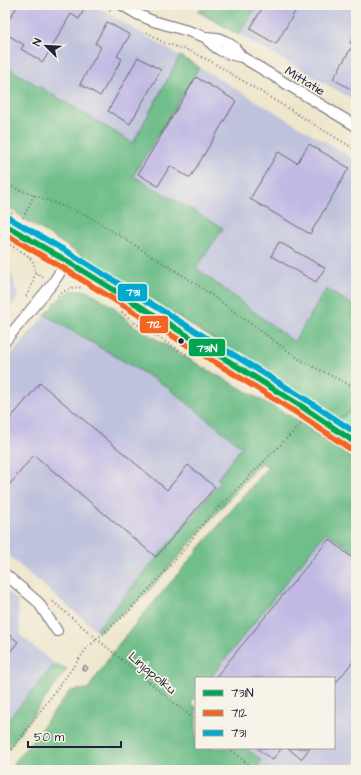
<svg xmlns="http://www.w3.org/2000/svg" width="361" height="775" font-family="'Architects Daughter',sans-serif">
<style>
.industrial{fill:#bfc2dd}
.green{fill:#8ae0a3;stroke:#56816f}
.forest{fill:#6fbe89;stroke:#487062}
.building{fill:#c1b9e4}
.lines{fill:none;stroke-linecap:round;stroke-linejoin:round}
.street-casing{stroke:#69676d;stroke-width:12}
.secondary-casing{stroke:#69676d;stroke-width:16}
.path{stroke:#69676d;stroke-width:2;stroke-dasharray:1 3;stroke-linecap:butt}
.street{stroke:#fff;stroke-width:10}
.secondary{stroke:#fde4d1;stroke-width:14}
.bus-1-casing{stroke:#f7f3e8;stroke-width:9}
.bus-2-casing{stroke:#f7f3e8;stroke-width:9}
.bus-3-casing{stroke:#f7f3e8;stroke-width:9}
.bus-1{stroke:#00a651;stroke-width:6}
.bus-2{stroke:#f26522;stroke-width:6}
.bus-3{stroke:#00a9ce;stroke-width:6}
.bus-dot{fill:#22223b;stroke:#f7f3e8;stroke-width:1.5}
.labels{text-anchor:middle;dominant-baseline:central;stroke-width:3.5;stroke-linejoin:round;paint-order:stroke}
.street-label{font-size:13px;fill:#22223b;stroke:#f7f3e8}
.line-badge{stroke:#f7f3e8;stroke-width:1.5}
.badge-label{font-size:11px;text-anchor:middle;font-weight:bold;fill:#fff}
</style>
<rect width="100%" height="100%" fill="#f7f3e8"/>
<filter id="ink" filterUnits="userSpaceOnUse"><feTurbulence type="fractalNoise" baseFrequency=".025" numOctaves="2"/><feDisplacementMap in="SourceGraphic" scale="8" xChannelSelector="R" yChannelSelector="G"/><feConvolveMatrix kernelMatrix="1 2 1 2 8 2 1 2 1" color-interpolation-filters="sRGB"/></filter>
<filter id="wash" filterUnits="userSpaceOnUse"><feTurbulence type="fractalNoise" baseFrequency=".012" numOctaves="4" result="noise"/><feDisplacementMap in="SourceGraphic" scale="16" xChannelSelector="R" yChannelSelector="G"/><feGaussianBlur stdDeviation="0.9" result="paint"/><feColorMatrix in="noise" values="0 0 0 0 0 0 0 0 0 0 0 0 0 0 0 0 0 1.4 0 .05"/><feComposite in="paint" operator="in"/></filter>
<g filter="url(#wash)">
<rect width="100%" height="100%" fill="#eee6ca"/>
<path class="industrial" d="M5 5H94L180 56 133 143 5 66Z
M257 5H356V101L239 35Z
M199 67 356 160V307L325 289 294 342 196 268 223 228 133 176Z
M5 248 18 298 5 315Z
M45 315 166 386 242 447 218 478 220 483 96 630 5 553V362Z
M326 532 356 553V770H260L258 768 261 760 246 748H334V678H210Z
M5 590 18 601 21 636 55 664 5 723Z"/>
<path class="green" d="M356 408V430L339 419Z"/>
<path class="forest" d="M221 5H257L239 35 197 11Z
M180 56 199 67 133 176 223 228 196 268 294 342 326 289 356 307V408L339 419 26 220 5 204V66L133 143Z
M83 290 97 296 113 307 133 325 185 357 295 419 356 461V553L326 532 210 678H196V696L191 702 196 707V748H246L261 760 257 770H9L70 691 88 689 118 645 268 467 261 462 146 594 100 631 96 630 220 483 218 478 242 447 166 386 45 315 60 298 71 291Z
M55 664 67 669 5 753V723Z"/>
<g id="blocks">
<path class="building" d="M18 5H84L86 6 79 19 71 14 43 62 21 49 24 45 5 33V26Z
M264 5H299L276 44 250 29Z
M107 22 130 35 117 56 122 59 100 96 80 84 101 47 95 43Z
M356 32V92L333 79 353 45 350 43Z
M138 57 161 70 130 124 108 111Z
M196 77 236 101 190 178 170 166 158 186 138 174Z
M309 144 349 168 310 234 250 199 278 152 297 163Z
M279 242 325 268 316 282 271 256Z
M40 383 167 490 188 465 215 487 156 557 34 455 5 490V425Z
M329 539 356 561V658L334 685V678H215Z
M5 631 18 642 5 658Z
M85 665 88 668 85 672 82 669Z
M257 748H282L272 760Z
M288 748H310L301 759Z"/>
</g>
</g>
<g filter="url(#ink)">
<use href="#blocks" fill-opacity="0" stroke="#69676d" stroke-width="1"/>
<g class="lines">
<defs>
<path id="street" d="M122 5 139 15 153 21 188 31 205 37 218 38 225 41 234 47 242 57 356 126
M205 37C216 50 225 54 242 57
M5 341 53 283 67 261
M5 574 38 602 57 631"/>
<path id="secondary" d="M5 225 67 261 301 406 356 443"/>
</defs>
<use href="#street" class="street-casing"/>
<use href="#secondary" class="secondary-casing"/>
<path class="path" d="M103 5 112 11
M147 32 162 42 190 51 212 62 356 150
M5 184 88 216 195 283 302 361 356 388
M5 208 12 213
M21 221 27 210 34 195
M10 245C17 249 26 253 31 259 40 270 31 288 25 298
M35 272 43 277
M58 296C66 289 72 286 83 288
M122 312 135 323 187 355
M196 721 97 639 127 613 178 557 207 519 303 422
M229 748 255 770
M5 759 88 647 97 639 51 600"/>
<use href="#street" class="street"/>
<use href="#secondary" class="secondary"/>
<defs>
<path id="bus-1" d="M5 225 67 261 301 406 356 443"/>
<path id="bus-2" d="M5 234 63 268 297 413 352 450"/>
<path id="bus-3" d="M9 218 71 254 305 399 356 433"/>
</defs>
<use href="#bus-1" class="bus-1-casing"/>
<use href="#bus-2" class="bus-2-casing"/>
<use href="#bus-3" class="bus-3-casing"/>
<use href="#bus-1" class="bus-1"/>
<use href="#bus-2" class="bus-2"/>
<use href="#bus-3" class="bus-3"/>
</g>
</g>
<circle class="bus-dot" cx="181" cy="341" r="3.5"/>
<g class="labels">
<g class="street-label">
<text transform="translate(305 81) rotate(31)">Mittatie</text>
<text transform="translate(152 673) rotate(40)">Linjapolku</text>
</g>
</g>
<g class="line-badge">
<rect x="117" y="283" width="31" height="19" rx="4" fill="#00a9ce"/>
<rect x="139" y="315" width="30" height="19" rx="4" fill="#f26522"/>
<rect x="188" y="338" width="38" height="19" rx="4" fill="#00a651"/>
</g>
<g class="badge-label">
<text x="133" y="296">731</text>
<text x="154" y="328">712</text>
<text x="207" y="352">731N</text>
</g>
<rect width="361" height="775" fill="none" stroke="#f7f3e8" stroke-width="20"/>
<rect x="195" y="677" width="140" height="72" fill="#f7f3e8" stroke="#a29fa3"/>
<rect x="203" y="690" width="20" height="6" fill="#00a651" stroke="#a29fa3"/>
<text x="231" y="697" font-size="12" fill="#22223b">731N</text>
<rect x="203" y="710" width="20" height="6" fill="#f26522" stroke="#a29fa3"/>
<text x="231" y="717" font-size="12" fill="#22223b">712</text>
<rect x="203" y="730" width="20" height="6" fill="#00a9ce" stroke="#a29fa3"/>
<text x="231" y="737" font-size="12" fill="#22223b">731</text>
<g transform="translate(46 46) rotate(294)" stroke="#f7f3e8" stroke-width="3" paint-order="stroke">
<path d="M0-3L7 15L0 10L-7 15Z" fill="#22223b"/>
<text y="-6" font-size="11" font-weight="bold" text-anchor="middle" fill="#22223b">N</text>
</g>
<path d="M28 741v6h93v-6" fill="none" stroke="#22223b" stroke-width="2"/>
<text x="34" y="741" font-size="12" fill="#22223b" stroke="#f7f3e8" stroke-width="3" paint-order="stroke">50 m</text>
</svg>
